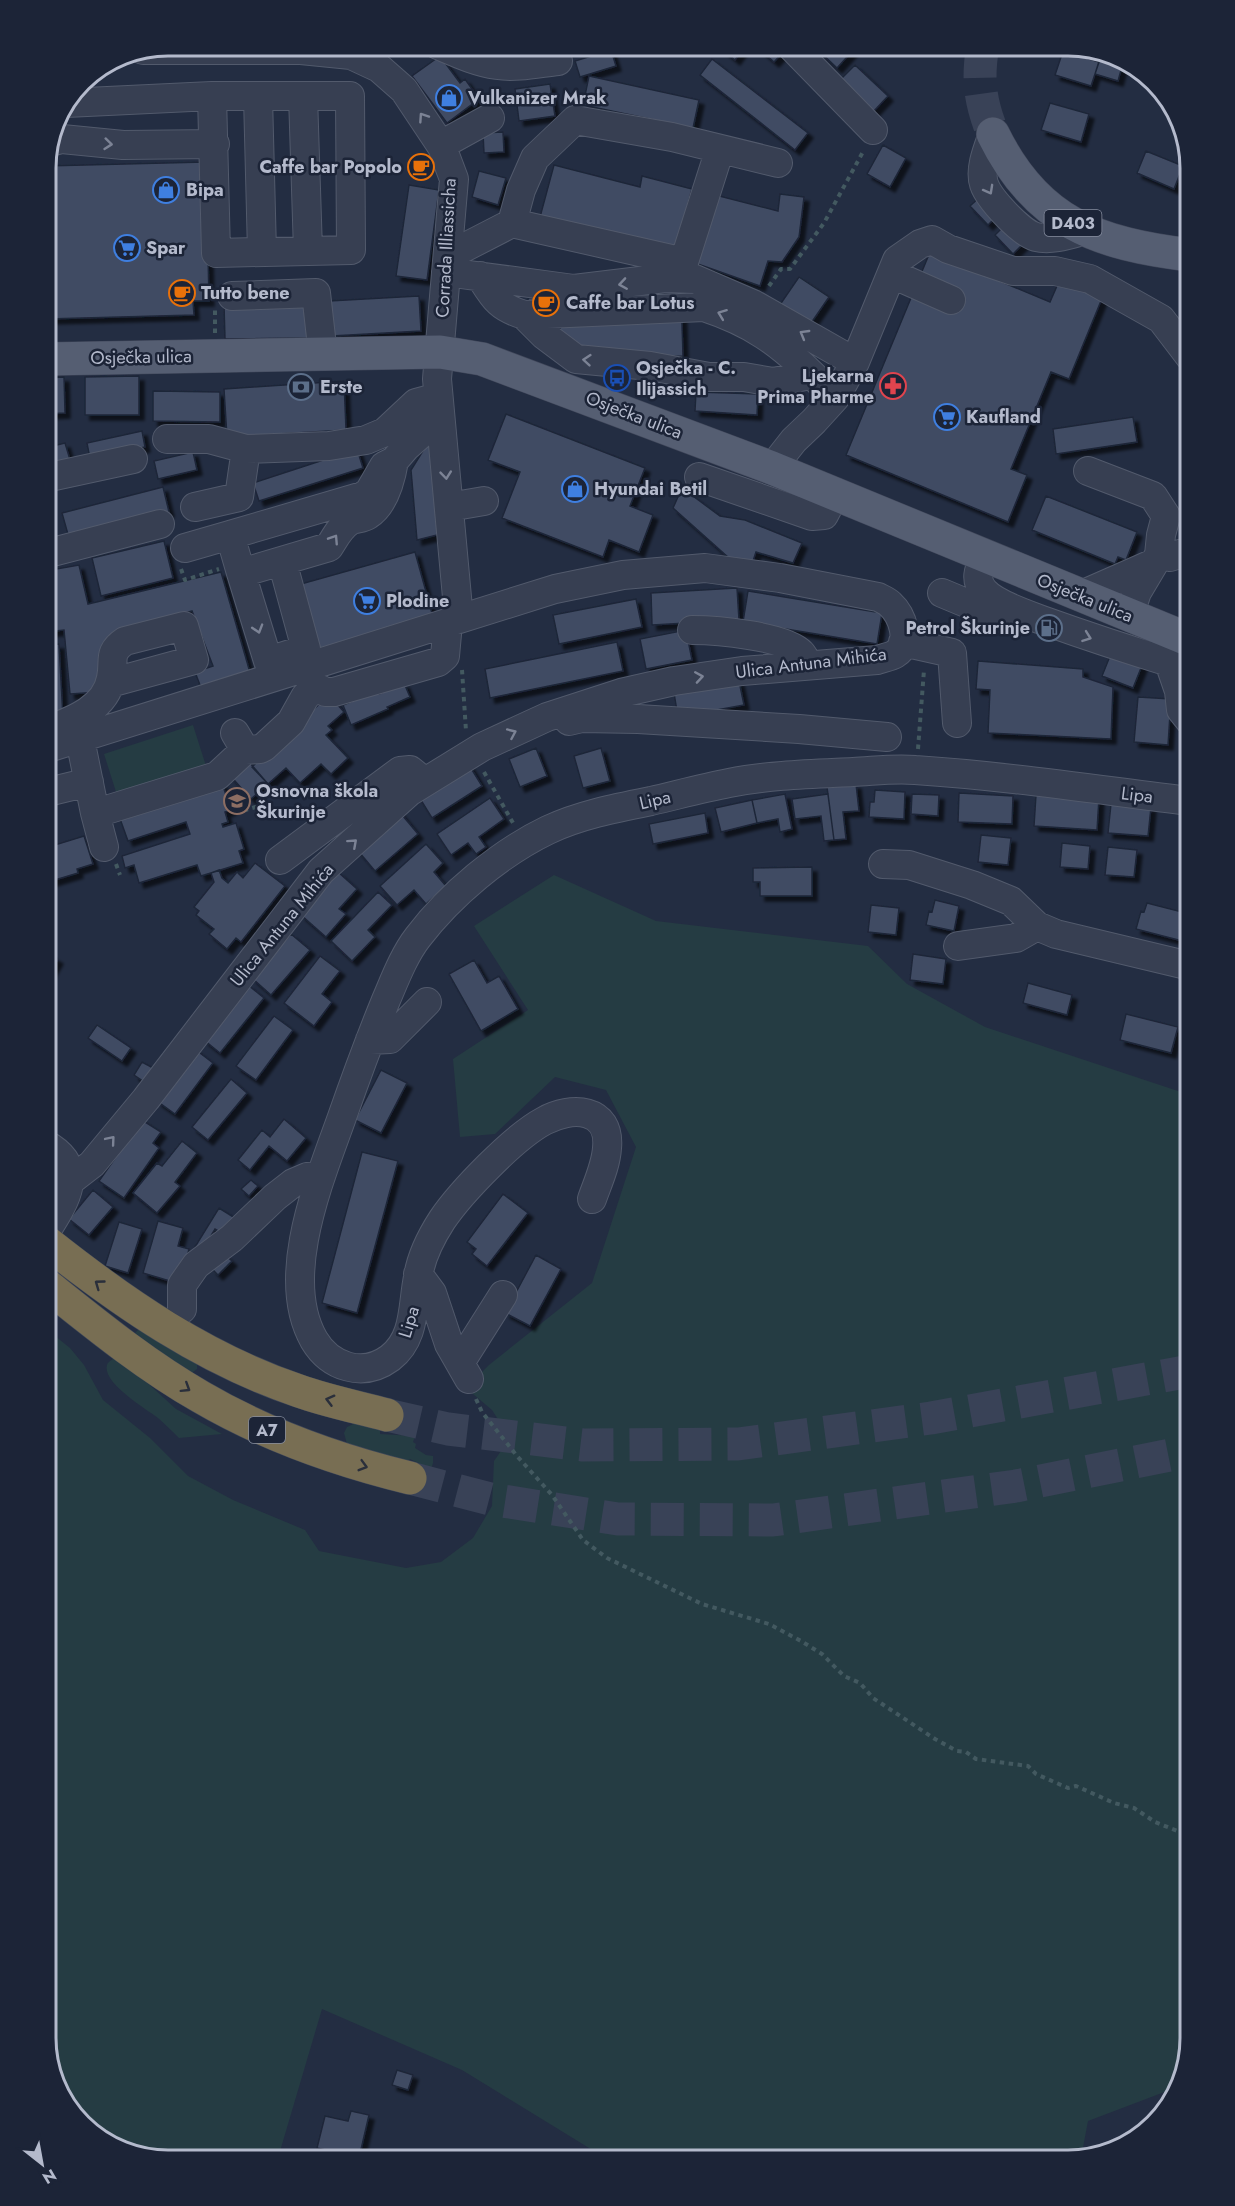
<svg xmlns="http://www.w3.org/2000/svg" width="1235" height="2206" font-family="Jost,sans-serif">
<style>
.green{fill:#253c43}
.building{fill:#414c64;stroke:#1e2639;stroke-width:1.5;filter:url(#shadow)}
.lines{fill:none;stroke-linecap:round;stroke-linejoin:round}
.major-tunnel{stroke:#394257;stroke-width:33;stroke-dasharray:33 16;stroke-linecap:butt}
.highway-tunnel{stroke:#394257;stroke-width:33;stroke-dasharray:33 16;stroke-linecap:butt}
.minor-casing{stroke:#525a6c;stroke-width:30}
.major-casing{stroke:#41485b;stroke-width:34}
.highway-casing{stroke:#3f4759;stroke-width:34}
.path{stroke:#435960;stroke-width:4;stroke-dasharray:4.5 4.5;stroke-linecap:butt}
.minor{stroke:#373f52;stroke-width:28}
.major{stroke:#555e72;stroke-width:33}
.highway{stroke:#786e53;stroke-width:33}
.oneway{stroke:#7c8395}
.oneway2{stroke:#2a2f3b}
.labels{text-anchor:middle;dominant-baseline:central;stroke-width:5;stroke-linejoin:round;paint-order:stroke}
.shield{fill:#1c2437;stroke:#868d9f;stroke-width:1.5}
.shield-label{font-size:16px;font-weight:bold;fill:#b4bacc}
.poi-label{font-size:18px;font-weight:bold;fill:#b4bacc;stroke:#1c2437;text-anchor:start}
.street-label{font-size:18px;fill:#b4bacc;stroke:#1c2437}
.rim{fill:none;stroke:#b4bacc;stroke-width:3}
</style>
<defs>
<filter id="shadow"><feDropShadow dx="5" dy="5" stdDeviation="1.5" flood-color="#0009"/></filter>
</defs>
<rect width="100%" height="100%" fill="#232d42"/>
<path class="green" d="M193 725 206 766 117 795 104 754Z
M554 875 656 921 868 946 907 984 985 1027 1190 1095V2038L1175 2088 1088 2121 1081 2158 1067 2161H617L594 2151 462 2070 322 2009 278 2158 149 2157 99 2140 54 2085 45 2038V1328L70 1348 84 1365 103 1400 150 1438 188 1476 233 1500 305 1530 319 1551 406 1568 441 1562 473 1538 492 1506 494 1461 510 1438 492 1410 466 1388 489 1365 592 1283 636 1147 606 1090 555 1077 495 1134 460 1137 453 1059 528 1010 474 926Z
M140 1328 197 1363V1369L193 1372H188L135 1333Z
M118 1356 176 1409 222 1434 179 1438C172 1431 165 1424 158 1418 145 1408 102 1383 107 1365 108 1361 115 1358 118 1356Z
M360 1421 380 1424V1434L415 1436 413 1442 416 1444 415 1448 426 1455 433 1456V1463L431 1469 410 1459 406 1463 347 1444 344 1433 347 1427Z"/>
<path class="building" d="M540 45H576L549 61Z
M725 45H738L743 49 735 60 722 49Z
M755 45H781L786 49 774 62Z
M813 45H855L856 47 837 68Z
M611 50 616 66 580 77 575 61Z
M1063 51 1099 62 1091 86 1055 75Z
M1101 55 1123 63 1118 81 1095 74Z
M440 56 460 83 465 79 479 99 447 123 412 76Z
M712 59 808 133 795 150 700 75Z
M855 65 888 96 872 113 838 82Z
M589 76 699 100 693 128 583 105Z
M550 84 555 116 519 121 515 89Z
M1050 103 1089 114 1081 142 1041 130Z
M503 132 504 152 484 153 483 133Z
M883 145 906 158 890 187 867 174Z
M1146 151 1183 166 1174 189 1137 173Z
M206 162 209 301H193L194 315 45 319V166Z
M554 165 640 187 642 176 692 189 675 252 540 217Z
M479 171 506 178 498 205 472 197Z
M409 185 439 190 427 280 396 276Z
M692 189 778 211 780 194 804 197 799 237 782 262 768 261 760 286 695 263Z
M981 196 999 214 988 225 970 206Z
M1006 224 1024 243 1013 254 995 235Z
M930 252 1050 302 1060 279 1103 296 1069 379 1051 372 1011 469 1027 475 1008 522 846 455Z
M799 277 829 297 807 329 777 309Z
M681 293 683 356 561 360 560 312H528V298Z
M419 296 421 331 331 336 329 301Z
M312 302V338L225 339 224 304Z
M139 376V415H85V377Z
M64 377 65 413 45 414V378Z
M344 381 346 430 227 437 224 389Z
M153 391 220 392V422L153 421Z
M696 392 758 394 757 415 695 411Z
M506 414 645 468 630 506 653 515 639 552 609 540 603 557 502 518 520 472 488 460Z
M1133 417 1137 442 1056 454 1053 429Z
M142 431 145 447 90 459 87 443Z
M65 443 71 463 54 467 49 447Z
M426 446H434L445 533 417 540 411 470Z
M357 449 363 468 259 501 253 483Z
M193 452 197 470 158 479 154 461Z
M163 487 169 512 69 538 62 513Z
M682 488 720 516 745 520 802 543 793 563 756 552 752 564 729 558 673 508Z
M1046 496 1137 532 1126 560 1118 557 1115 564 1032 530Z
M164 541 173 578 101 596 92 558Z
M415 552 433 617 318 649 301 584Z
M79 565 88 604 221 572 251 676 203 693 195 672 213 666 192 611 112 634 99 692 70 694 64 630 45 632V571Z
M737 588 739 620 652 625 651 593Z
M748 591 882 613 877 644 743 622Z
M636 599 642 627 559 644 553 615Z
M686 630 692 660 646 669 640 639Z
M617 642 623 671 490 698 485 669Z
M59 644 63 718 45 719V645Z
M1112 651 1143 663 1133 688 1102 676Z
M978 661 1083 669V677L1113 687 1111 739 988 733 990 690 976 689Z
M739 681 744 705 678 717 674 693Z
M404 683 410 697 387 707 388 709 351 725 343 705 377 691 379 694Z
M329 695 344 712 328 726 332 730 326 735 348 758 331 774 321 764 300 783 286 768 268 784 252 767Z
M1138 697 1171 699 1168 745 1134 742Z
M536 748 547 776 520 787 509 759Z
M601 748 610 781 583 788 574 756Z
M244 756 268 784 251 799 227 772Z
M469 765 482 786 432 818 419 797Z
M222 783 231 810 225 812 228 822 222 824 223 827 236 823 244 849 239 851 243 863 201 876 197 865 139 883 134 865 125 868 122 856 190 834 186 822 128 841 119 816Z
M856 784 859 811 843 812 846 839 834 840 827 787Z
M875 790 905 792 904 819 869 817 870 802H874Z
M959 793 1013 796 1012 824 958 822Z
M785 794 792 829 780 832 778 819 757 823 752 800Z
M828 794 834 840 824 841 821 816 795 819 792 799Z
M912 794 939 795 938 816 911 814Z
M1036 795 1099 798 1097 830 1034 826Z
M490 798 504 819 479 837 486 847 476 854 468 843 451 855 437 834Z
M752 800 757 823 721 832 715 808Z
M1111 804 1151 807 1148 836 1108 833Z
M397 809 418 834 375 871 354 846Z
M705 813 708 833 653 844 649 824Z
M981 835 1011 838 1008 865 978 862Z
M84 836 93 864 77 869 78 873 45 883V867L49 866 45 848Z
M1062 843 1090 846 1088 869 1060 867Z
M426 844 443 863 434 872 446 886 426 904 414 890 397 905 380 886Z
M1108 847 1137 850 1134 877 1105 875Z
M255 863 285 886 241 942 236 938 227 949 209 934 214 929 196 915 199 911 194 907 214 882 211 873 219 870 222 878 228 883 237 872 243 878Z
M812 867V896H760V882H753V868Z
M338 872 357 889 339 909 346 914 326 937 301 915Z
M378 892 392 905 368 930 375 937 352 961 331 941Z
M935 900 959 906 954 931 926 925 929 911 932 912Z
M1147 903 1190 914V943L1136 929 1141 911 1144 912Z
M871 905 899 908 896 935 868 932Z
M291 934 310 950 271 995 252 978Z
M45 952 58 959 45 982Z
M913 954 946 959 943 984 910 980Z
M320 956 340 971 322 994 332 1002 314 1026 284 1003Z
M474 960 487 983 499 976 518 1009 481 1031 449 974Z
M1028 983 1072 995 1067 1015 1023 1003Z
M248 985 264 998 220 1053 204 1040Z
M1190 986V1016L1182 1014Z
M1126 1014 1178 1027 1171 1053 1120 1040Z
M274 1016 293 1030 256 1080 236 1066Z
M97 1025 131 1048 122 1061 88 1038Z
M196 1050 213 1063 175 1114 157 1101Z
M142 1062 155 1069 146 1083 134 1075Z
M381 1070 407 1083 381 1133 355 1120Z
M231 1079 247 1093 208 1140 192 1127Z
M284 1119 306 1138 287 1161 269 1146 250 1170 238 1160 262 1130 270 1137Z
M142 1120 161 1132 153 1143 159 1148 124 1198 99 1181Z
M182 1141 197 1153 175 1182 180 1186 157 1213 133 1193 157 1163 162 1166Z
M362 1152 398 1161 357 1313 322 1303Z
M251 1180 258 1186 249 1196 241 1189Z
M93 1190 113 1207 89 1235 69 1219Z
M503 1194 528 1213 487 1266 472 1254 476 1249 467 1242Z
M219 1208 235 1218 225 1235 215 1229 197 1259 190 1255Z
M158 1221 183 1228 178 1246 189 1249 180 1284 143 1273Z
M119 1222 142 1229 128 1273 105 1266Z
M225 1255 232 1261 218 1275 212 1269Z
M536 1255 561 1269 530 1326 505 1313Z
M397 2070 413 2075 408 2090 392 2085Z
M351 2111 369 2115 359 2158 317 2148 325 2116 348 2121Z"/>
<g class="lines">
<path class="major-tunnel" d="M983 45C977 79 980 102 993 134"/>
<path class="highway-tunnel" d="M387 1415 448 1429 583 1445 738 1444 931 1418 1190 1371
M410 1478 490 1499 618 1519 773 1520 1016 1486 1190 1451"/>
<defs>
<path id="minor" d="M438 45C457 53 476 62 497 65 517 68 539 63 558 61
M790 45 873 130
M143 50H301L351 55 379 68 404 90 442 147 454 179 437 379 459 619
M303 96 308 251
M258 97 262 252
M66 103 212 96H350L351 250 216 253 212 96
M993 134C988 148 979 169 984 184 989 199 1021 233 1036 237 1052 241 1071 234 1086 230
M50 142 62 139 123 145 215 144
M441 145 490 118
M720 149 684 262 512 223 521 190 535 158 575 120 672 137 778 163
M448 256 512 223
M446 272 574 289 665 278 695 279 753 304 855 362
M892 274 951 300
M480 276C494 298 498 307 524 315L704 307C725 314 746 323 764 335 789 351 815 377 835 398
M232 296 316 293 323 355
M524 315 544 335 576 359 650 366 709 377H744L773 382 811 375
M167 439H209L246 449
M394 461C391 479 384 505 368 515 362 519 355 518 350 521 340 527 335 538 329 547L241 573 230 535 363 496 369 492 384 466 394 461 406 447 440 417
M772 468 794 440 814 421 835 398 855 362 897 260 920 244 932 240 948 249 1013 271H1055L1090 279 1161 319 1190 357
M1088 471 1153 496 1166 516 1161 535 1159 555 1137 592 1129 616
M699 477 812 516 824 515 835 494
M45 478 133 459
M195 507 239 497 246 449 329 446 366 440 385 432 416 403 438 397
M449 507 484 501
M185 548 230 535
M45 554 160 524
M1159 555 1170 557 1190 551
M984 557C979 569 974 580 984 591 995 604 1026 614 1042 620 1084 635 1126 649 1169 662L1182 637
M241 573 268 661 306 649 282 561
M942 593 1002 618
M1079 596 1154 563
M692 630C716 630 785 636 801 653 804 656 806 661 808 665
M903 642 952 653 957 723
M1169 662 1179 691 1181 710 1190 721
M569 721 582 718 638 719 799 729 887 737
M45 731C71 721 106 709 111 678 115 660 107 653 125 641L184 626 194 660 110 683
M235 733 245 750 260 749 264 747 291 722 305 697 311 691 320 689 325 692H334L438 662 445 656 448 623
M80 739 95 813 104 847
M45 749 555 589 623 575 705 568 780 578 878 597C882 599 887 601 890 604 902 615 913 643 895 654 890 657 882 658 877 660L742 671 674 681 621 693 547 717 482 747 409 792 321 871 146 1099 92 1164 70 1181
M45 795 52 791 89 782
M103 811 217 776 245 750
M280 860 400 771 410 770 425 782
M883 864 909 865 972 885 1011 901 1037 926 1056 934 1190 966
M958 946 1016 938 1037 926
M370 1040 390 1039 427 1002
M592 1199C598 1182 606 1165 607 1148 611 1107 571 1106 544 1121 514 1137 461 1192 442 1220 431 1237 421 1257 418 1277 412 1306 416 1338 390 1358 363 1378 330 1367 314 1340 278 1277 320 1179 342 1117 356 1077 370 1039 386 1000 395 979 404 955 418 937 450 895 500 853 548 830 580 815 616 808 651 801 677 795 703 788 729 783 769 775 812 774 853 772 874 771 895 768 915 770 1007 776 1099 790 1190 801
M45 1233C65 1202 88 1167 45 1144
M418 1274 432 1293 449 1344 469 1379
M182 1309V1285L196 1265 232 1238 275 1197 293 1183 307 1177 321 1176
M460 1363 503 1295"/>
<path id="major" d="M993 134C1036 222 1097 244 1190 255
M45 359 440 352 482 359 772 468 1190 640"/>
<path id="highway" d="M45 1241C123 1303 204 1359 299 1391 327 1401 357 1407 387 1415
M45 1284C95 1324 145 1365 201 1397 266 1435 336 1460 410 1478"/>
</defs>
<use href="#minor" class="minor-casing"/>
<use href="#major" class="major-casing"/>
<use href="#highway" class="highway-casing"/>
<path class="path" d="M769 286 781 269H790L824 223 864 150
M215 333V310
M181 569 185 580 219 569
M462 670 466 731
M918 749 924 670
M484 772 513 823
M232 791 239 812 259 806 265 801
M116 864 120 875
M476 1399 482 1412 517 1456 552 1495 583 1540 607 1558 702 1604 769 1624 801 1641 822 1654 844 1676 860 1683 873 1698 935 1739 957 1751 966 1752 976 1759 1028 1766 1036 1774 1068 1788 1076 1786 1114 1803 1134 1808 1155 1822 1190 1836"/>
<use href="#minor" class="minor"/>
<use href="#major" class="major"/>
<use href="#highway" class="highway"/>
</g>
<defs><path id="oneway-chevron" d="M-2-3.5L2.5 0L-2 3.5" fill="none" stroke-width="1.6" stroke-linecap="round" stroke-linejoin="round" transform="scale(1.5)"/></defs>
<g class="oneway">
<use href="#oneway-chevron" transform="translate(423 117) rotate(-124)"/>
<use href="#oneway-chevron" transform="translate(108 144) rotate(6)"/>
<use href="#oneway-chevron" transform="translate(989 190) rotate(61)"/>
<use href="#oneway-chevron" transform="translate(623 284) rotate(171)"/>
<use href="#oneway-chevron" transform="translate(722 314) rotate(-159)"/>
<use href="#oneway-chevron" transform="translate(804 334) rotate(-150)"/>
<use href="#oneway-chevron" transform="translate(587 360) rotate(-175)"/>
<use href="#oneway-chevron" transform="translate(446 475) rotate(84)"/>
<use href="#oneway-chevron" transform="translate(334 539) rotate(-57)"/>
<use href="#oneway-chevron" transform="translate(258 629) rotate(73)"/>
<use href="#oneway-chevron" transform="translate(1087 637) rotate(20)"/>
<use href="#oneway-chevron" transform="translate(699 677) rotate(-9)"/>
<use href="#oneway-chevron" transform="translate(512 733) rotate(-24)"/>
<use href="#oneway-chevron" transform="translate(353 843) rotate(-42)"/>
<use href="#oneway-chevron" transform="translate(111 1140) rotate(-50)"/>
</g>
<g class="oneway2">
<use href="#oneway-chevron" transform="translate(99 1284) rotate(-144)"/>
<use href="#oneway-chevron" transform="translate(186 1388) rotate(32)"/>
<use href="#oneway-chevron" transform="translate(330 1400) rotate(-165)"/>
<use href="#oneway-chevron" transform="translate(363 1466) rotate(16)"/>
</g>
<defs>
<symbol id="shop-ring" viewBox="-11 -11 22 22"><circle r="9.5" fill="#1c2437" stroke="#3f7fe0" stroke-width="1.5"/><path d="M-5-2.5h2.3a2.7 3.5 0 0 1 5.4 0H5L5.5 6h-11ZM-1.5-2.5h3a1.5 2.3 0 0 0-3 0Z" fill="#3f7fe0"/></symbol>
<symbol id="cafe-ring" viewBox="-11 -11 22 22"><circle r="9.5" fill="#1c2437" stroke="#e8710a" stroke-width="1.5"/><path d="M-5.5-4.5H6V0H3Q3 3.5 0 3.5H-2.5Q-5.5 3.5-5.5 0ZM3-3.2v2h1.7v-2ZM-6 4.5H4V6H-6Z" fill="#e8710a"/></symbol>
<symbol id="supermarket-ring" viewBox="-11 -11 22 22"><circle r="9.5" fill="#1c2437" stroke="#3f7fe0" stroke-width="1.5"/><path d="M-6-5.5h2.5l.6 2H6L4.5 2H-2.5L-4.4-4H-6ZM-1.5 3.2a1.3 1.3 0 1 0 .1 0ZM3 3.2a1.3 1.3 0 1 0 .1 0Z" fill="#3f7fe0"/></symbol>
<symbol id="bus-ring" viewBox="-11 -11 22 22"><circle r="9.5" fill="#1c2437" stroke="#1a4fb4" stroke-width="1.5"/><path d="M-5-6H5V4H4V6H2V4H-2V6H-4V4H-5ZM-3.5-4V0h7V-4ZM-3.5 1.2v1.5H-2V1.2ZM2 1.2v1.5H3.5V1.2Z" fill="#1a4fb4"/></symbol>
<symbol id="pharmacy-ring" viewBox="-11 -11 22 22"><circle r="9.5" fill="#1c2437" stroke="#e0444e" stroke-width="1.5"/><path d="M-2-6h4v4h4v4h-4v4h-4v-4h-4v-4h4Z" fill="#e0444e"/></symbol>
<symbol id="bank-ring" viewBox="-11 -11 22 22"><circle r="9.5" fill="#1c2437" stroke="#5c6f8a" stroke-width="1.5"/><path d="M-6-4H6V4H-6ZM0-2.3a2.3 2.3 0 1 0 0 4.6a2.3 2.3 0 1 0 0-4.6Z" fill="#5c6f8a"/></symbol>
<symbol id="fuel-ring" viewBox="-11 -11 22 22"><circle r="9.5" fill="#1c2437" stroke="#5c6f8a" stroke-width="1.5"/><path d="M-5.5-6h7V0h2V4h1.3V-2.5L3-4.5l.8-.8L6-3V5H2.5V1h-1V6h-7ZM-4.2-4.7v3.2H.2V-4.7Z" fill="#5c6f8a"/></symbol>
<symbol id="school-ring" viewBox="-11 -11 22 22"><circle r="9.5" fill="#1c2437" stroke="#8d6e63" stroke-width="1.5"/><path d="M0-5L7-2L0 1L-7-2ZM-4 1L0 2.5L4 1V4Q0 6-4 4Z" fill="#8d6e63"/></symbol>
</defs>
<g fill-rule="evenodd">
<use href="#shop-ring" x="434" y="83" width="30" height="30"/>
<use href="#cafe-ring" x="406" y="152" width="30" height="30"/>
<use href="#shop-ring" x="151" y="175" width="30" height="30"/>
<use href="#supermarket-ring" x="112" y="233" width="30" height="30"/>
<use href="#cafe-ring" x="167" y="278" width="30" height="30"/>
<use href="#cafe-ring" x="531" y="288" width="30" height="30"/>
<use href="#bus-ring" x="602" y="363" width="30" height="30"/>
<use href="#pharmacy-ring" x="878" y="371" width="30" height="30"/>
<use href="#bank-ring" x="286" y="372" width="30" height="30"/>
<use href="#supermarket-ring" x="932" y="402" width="30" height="30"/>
<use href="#shop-ring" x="560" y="474" width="30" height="30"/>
<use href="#supermarket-ring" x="352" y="586" width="30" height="30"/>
<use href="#fuel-ring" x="1034" y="613" width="30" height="30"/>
<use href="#school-ring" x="222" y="786" width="30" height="30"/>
</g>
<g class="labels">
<g class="shield">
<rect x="1044.5" y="210" width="57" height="26" rx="4.5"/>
<rect x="249" y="1417" width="36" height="26" rx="4.5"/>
</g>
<g class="shield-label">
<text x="1073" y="223">D403</text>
<text x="267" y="1430">A7</text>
</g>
<g class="poi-label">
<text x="468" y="98">Vulkanizer Mrak</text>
<text x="402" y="167" text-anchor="end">Caffe bar Popolo</text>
<text x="186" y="190">Bipa</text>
<text x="146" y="248">Spar</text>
<text x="201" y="293">Tutto bene</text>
<text x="566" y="303">Caffe bar Lotus</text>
<text x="636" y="368">Osječka - C.<tspan x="636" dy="21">Ilijassich</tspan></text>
<text x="874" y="376" text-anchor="end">Ljekarna<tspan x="874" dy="21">Prima Pharme</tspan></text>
<text x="320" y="387">Erste</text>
<text x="966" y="417">Kaufland</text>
<text x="594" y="489">Hyundai Betil</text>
<text x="386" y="601">Plodine</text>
<text x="1030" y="628" text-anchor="end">Petrol Škurinje</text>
<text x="256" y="791">Osnovna škola<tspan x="256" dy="21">Škurinje</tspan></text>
</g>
<g class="street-label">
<text transform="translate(446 248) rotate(-87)">Corrada Illiassicha</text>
<text transform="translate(141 357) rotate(-1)">Osječka ulica</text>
<text transform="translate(634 415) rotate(21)">Osječka ulica</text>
<text transform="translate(1085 598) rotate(22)">Osječka ulica</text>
<text transform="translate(811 663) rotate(-7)">Ulica Antuna Mihića</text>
<text transform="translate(1137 795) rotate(7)">Lipa</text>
<text transform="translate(655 800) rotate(-13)">Lipa</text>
<text transform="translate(282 925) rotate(-51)">Ulica Antuna Mihića</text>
<text transform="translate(409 1322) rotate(-73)">Lipa</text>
</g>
</g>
<path d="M0 0H1235V2206H0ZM168 56H1068A112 112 0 0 1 1180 168V2038A112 112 0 0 1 1068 2150H168A112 112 0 0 1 56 2038V168A112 112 0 0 1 168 56Z" fill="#1c2437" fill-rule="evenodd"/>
<path class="rim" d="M168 56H1068A112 112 0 0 1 1180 168V2038A112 112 0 0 1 1068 2150H168A112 112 0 0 1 56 2038V168A112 112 0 0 1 168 56Z"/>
<g transform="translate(42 2164) rotate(149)" stroke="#1c2437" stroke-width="4.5" paint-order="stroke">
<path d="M0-4.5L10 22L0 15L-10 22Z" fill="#b4bacc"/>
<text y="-9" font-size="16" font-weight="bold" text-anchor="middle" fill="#b4bacc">N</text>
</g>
</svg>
